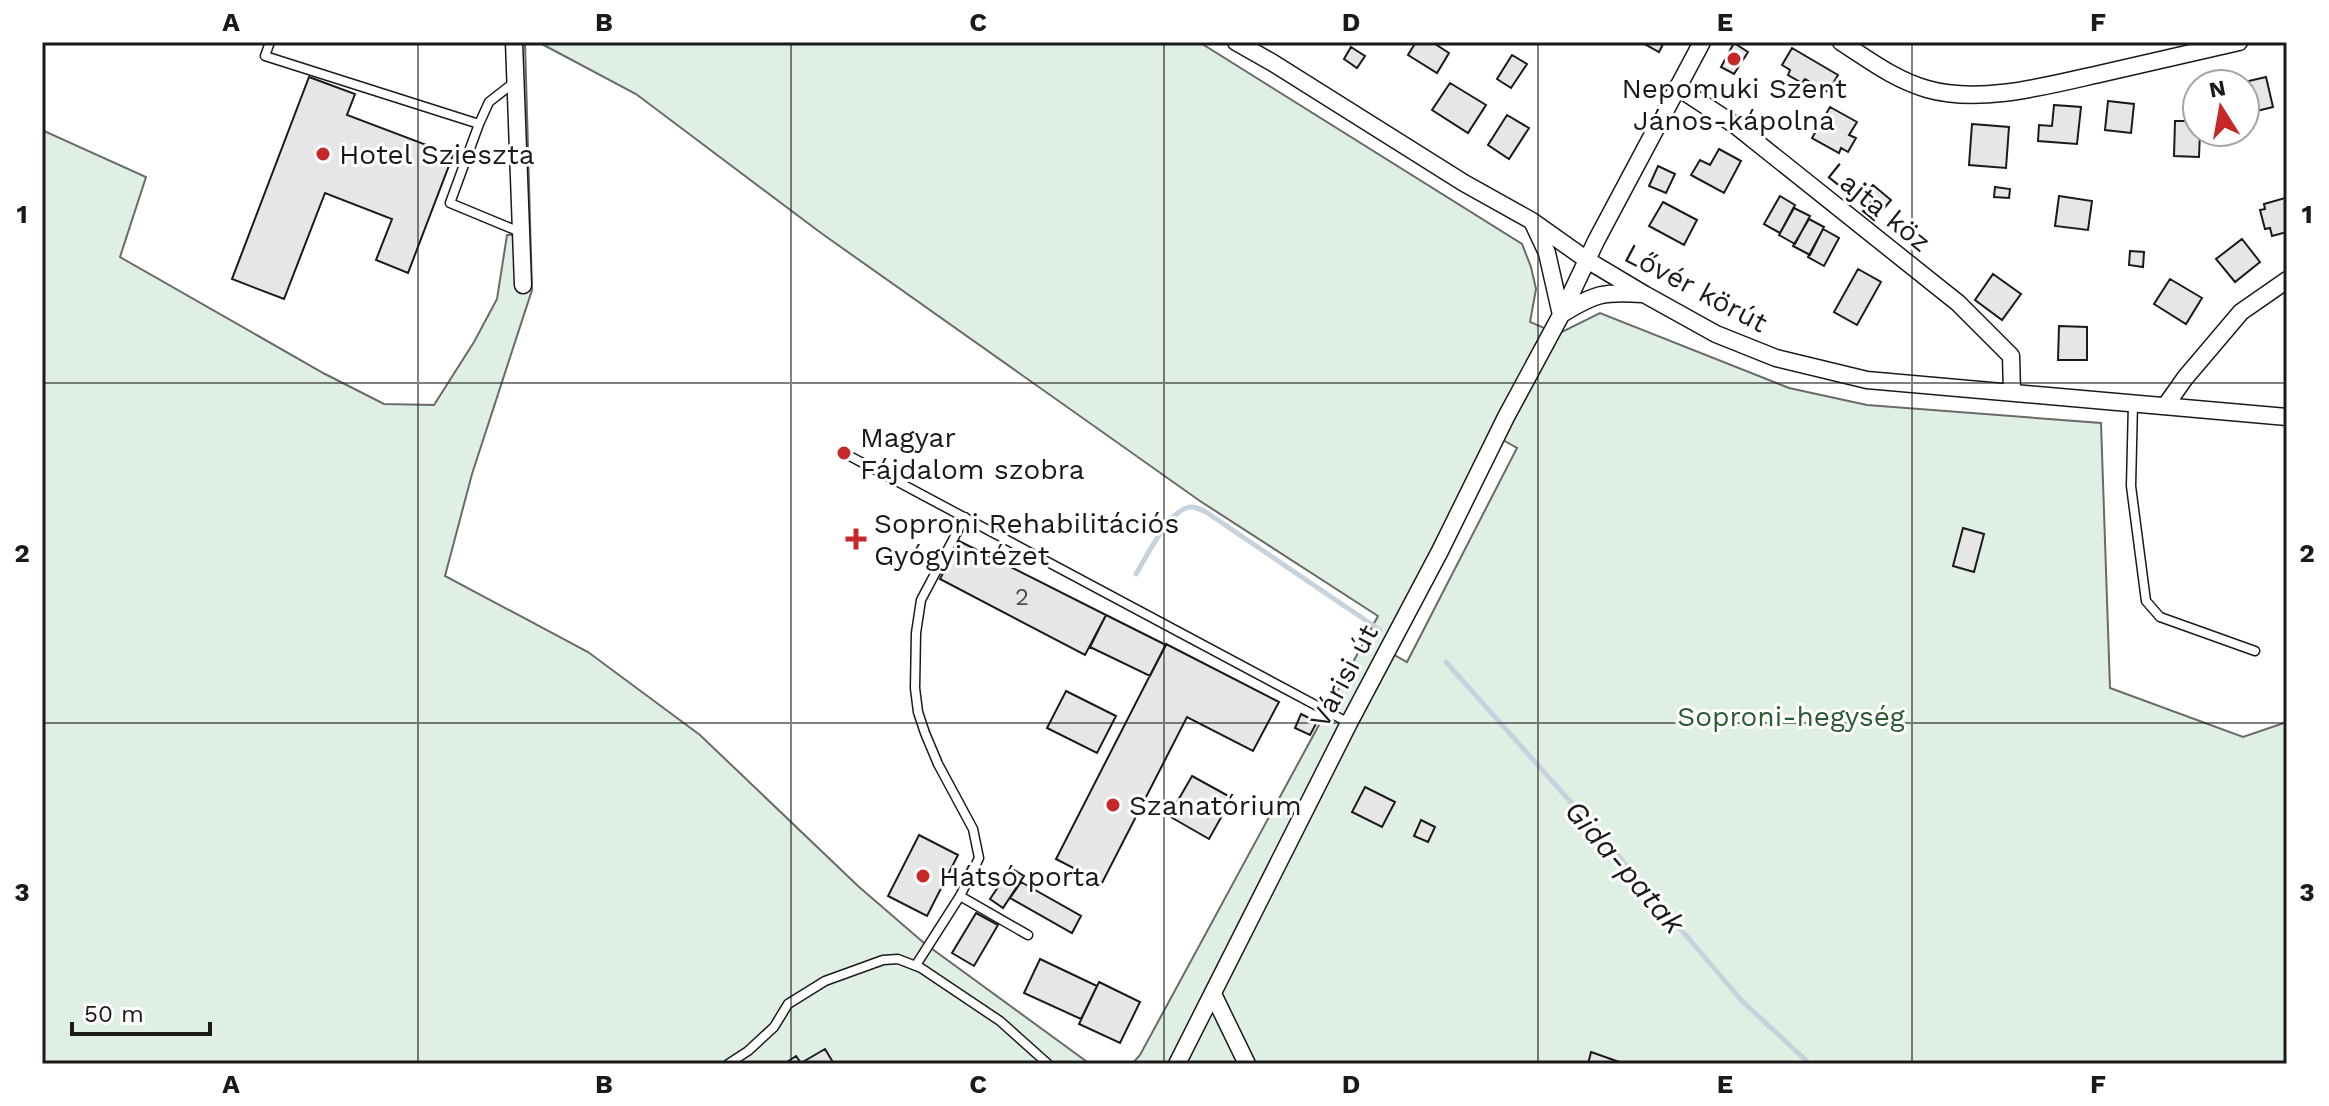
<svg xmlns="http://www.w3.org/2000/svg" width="2329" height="1106" font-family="'Work Sans',sans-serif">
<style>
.green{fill:#e0efe3;stroke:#6a6a6a;stroke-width:2;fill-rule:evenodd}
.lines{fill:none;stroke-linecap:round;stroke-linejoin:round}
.stream{stroke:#c6d2dc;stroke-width:5}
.building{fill:#e6e6e6;stroke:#1a1a1a;stroke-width:2}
.service-casing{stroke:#1a1a1a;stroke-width:11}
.minor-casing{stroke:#1a1a1a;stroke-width:19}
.service{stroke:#fff;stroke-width:8}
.minor{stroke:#fff;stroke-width:16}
.grid{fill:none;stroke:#1a1a1a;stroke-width:2;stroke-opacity:0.55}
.poi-dot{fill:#c62828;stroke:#fff;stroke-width:3}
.labels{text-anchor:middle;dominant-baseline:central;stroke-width:6;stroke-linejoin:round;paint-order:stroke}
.number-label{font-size:24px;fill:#4d4d4d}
.poi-label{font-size:28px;fill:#1a1a1a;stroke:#fff;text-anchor:start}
.street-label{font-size:28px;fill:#1a1a1a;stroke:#fff}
.park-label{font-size:28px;fill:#2b5a34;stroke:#fff}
.water-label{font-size:30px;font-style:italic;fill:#1a1a1a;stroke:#fff}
.neatline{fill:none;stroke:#1a1a1a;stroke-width:3}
.grid-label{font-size:26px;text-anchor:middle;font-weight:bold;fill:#1a1a1a}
</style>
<rect width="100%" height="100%" fill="#fff"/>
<path class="green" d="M522 42H525L532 290 472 474 445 576 588 652 700 735 858 886 924 943 1090 1064H42V130L146 177 120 257 325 374 384 404 434 405 474 342 497 299 507 235 526 234Z
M538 42H1199L1522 244 1531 267 1536 289 1530 322 1558 334 1600 313 1789 388 1867 405 2101 423 2110 688 2243 737 2287 722V1064H1132L1140 1055 1378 616 1200 501 821 233 636 94ZM1501 439 1517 448 1407 662 1391 653Z"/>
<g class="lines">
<path class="stream" d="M1136 574C1147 556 1171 505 1193 507 1198 508 1202 510 1206 512L1380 630
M1446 662 1602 837 1743 1002 1810 1064"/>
</g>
<path class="building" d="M1416 42H1432L1449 53 1437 73 1408 55Z
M1641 42H1664L1659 52Z
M1734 43 1748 52 1734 74 1721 67Z
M1351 47 1365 56 1357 68 1344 59Z
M1792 48 1838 75 1828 92 1805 79 1802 83 1788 75 1790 70 1782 65Z
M1512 55 1527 64 1511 88 1497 79Z
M309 77 355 94 347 115 453 155 408 273 376 260 392 219 325 193 284 299 232 279Z
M2266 77 2273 107 2245 114V84H2236Z
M1450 83 1486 105 1468 133 1432 110Z
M2108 101 2134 104 2131 133 2105 130Z
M2054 105 2081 107 2077 144 2038 141 2039 125 2052 126Z
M1830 107 1857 122 1849 135 1856 138 1848 152 1841 148 1839 153 1812 138Z
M1507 115 1529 128 1509 159 1488 145Z
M2175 121H2197V132H2200L2199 157 2174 156Z
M1972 124 2009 127 2006 168 1969 165Z
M2212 132H2229L2230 137 2214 141Z
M1719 149 1741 161 1724 193 1691 175 1700 160 1710 165Z
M1658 166 1675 174 1666 193 1649 186Z
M1873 185 1891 200 1874 220 1863 211 1873 199 1865 193Z
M1995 187 2010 189 2009 198 1994 197Z
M1780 196 1795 205 1780 233 1764 224Z
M2059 196 2092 201 2088 230 2055 226Z
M2285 198 2287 232 2272 236 2270 228 2265 229 2260 210 2265 209 2264 204Z
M1663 202 1697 220 1684 245 1649 226Z
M1794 208 1810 216 1795 244 1779 235Z
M1809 219 1824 227 1810 255 1793 246Z
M1823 229 1839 238 1824 266 1808 257Z
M2242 239 2260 262 2235 282 2216 259Z
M2130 251 2144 252 2143 267 2129 265Z
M1858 269 1881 282 1857 325 1834 312Z
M1993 274 2021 294 2002 320 1975 300Z
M2170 279 2202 298 2186 324 2154 304Z
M2059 326 2087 327V360H2058Z
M1963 528 1984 534 1974 572 1953 566Z
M959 541 1106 615 1085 655 940 579Z
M1106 615 1166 645 1150 676 1090 647Z
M1166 644 1279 702 1253 751 1187 717 1102 883 1056 859Z
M1066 691 1116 716 1097 753 1047 728Z
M1301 714 1317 722 1310 735 1295 728Z
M1192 776 1232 798 1209 839 1169 816Z
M1365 787 1395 802 1382 827 1352 812Z
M1421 820 1435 827 1428 842 1414 836Z
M919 835 958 855 927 916 888 896Z
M1011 868 1024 876 1003 908 990 899Z
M1021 882 1081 916 1072 933 1010 898Z
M976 913 998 925 974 966 952 953Z
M1040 959 1097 986 1081 1019 1024 993Z
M1099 982 1140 1002 1120 1043 1079 1024Z
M825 1049 834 1064H784L796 1056 801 1063Z
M1591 1052 1625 1064H1588Z"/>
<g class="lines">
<defs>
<path id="service" d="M270 42 265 56 479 124 450 203 520 232
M479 124 489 102 516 81
M2133 403 2131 486 2146 601 2160 617 2255 651
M844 453 1349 723
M960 896 1028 935
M916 965 960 896 979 858 973 829 938 764 925 733 918 712 915 688 916 633 921 600 965 517
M728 1064 748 1051 774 1027 788 1004 825 981 883 960 898 959 921 968 1000 1021 1048 1064"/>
<path id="minor" d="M514 42 523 285
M1236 42 1273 63 1464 183 1532 221 1587 260 1644 294 1716 334 1776 358 1867 380 2287 417
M1841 42C1869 60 1895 80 1927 89 1982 105 2053 84 2108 72 2151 62 2195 52 2239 42
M1677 87 1735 125 1958 303 2011 356 2012 392
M1533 223 1547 253 1561 315
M1562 314C1594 294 1604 291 1642 294
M2166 405 2185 378 2241 312 2287 280
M1213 994 1247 1064
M1177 1064 1349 723 1440 551 1506 417 1561 315 1596 241 1702 42"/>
</defs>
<use href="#service" class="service-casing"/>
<use href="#minor" class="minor-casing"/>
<use href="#service" class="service"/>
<use href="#minor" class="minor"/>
</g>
<path class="grid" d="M418 42V1064M791 42V1064M1164 42V1064M1538 42V1064M1912 42V1064M42 383H2287M42 723H2287"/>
<g class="poi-dot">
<circle cx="1734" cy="59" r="8"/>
<circle cx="323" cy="154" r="8"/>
<circle cx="844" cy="453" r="8"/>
<path d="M852 527h8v8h8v8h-8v8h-8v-8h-8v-8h8z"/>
<circle cx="1113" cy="805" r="8"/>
<circle cx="923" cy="876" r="8"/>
</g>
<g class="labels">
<g class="number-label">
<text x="1022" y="597">2</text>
</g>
<g class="poi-label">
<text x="1734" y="88" text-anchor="middle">Nepomuki Szent<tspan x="1734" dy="32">János-kápolna</tspan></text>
<text x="339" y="154">Hotel Szieszta</text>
<text x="860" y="437">Magyar<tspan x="860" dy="32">Fájdalom szobra</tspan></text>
<text x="874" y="523">Soproni Rehabilitációs<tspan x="874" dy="32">Gyógyintézet</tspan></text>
<text x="1129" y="805">Szanatórium</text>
<text x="939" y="876">Hátsó porta</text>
</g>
<g class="street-label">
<text transform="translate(1879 207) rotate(39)">Lajta köz</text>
<text transform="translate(1696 288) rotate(28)">Lővér körút</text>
<text transform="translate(1344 676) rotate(-62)">Várisi út</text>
</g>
<g class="park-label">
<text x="1791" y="716">Soproni-hegység</text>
</g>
<g class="water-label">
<text transform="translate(1625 867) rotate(49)">Gida-patak</text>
</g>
</g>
<rect width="2329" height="1106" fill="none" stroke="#ffffff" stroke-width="88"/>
<g transform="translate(2221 108) rotate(349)"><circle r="38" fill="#ffffff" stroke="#a3a3a3" stroke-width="2"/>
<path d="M0-6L14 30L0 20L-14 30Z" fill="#c62828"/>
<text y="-12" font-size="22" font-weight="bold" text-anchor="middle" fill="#1a1a1a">N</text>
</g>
<path d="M72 1022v12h138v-12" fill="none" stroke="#1a1a1a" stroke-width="4"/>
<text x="84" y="1022" font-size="24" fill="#1a1a1a" stroke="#ffffff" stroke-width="6" paint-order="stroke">50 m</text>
<rect x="44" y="44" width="2241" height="1018" class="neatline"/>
<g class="grid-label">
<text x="231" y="31">A</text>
<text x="604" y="31">B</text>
<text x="978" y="31">C</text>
<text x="1351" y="31">D</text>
<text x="1725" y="31">E</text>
<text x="2098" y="31">F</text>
<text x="22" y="223">1</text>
<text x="2307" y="223">1</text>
<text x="22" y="562">2</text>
<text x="2307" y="562">2</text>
<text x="22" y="901">3</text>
<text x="2307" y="901">3</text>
<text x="231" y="1093">A</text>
<text x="604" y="1093">B</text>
<text x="978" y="1093">C</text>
<text x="1351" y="1093">D</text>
<text x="1725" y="1093">E</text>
<text x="2098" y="1093">F</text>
</g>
</svg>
